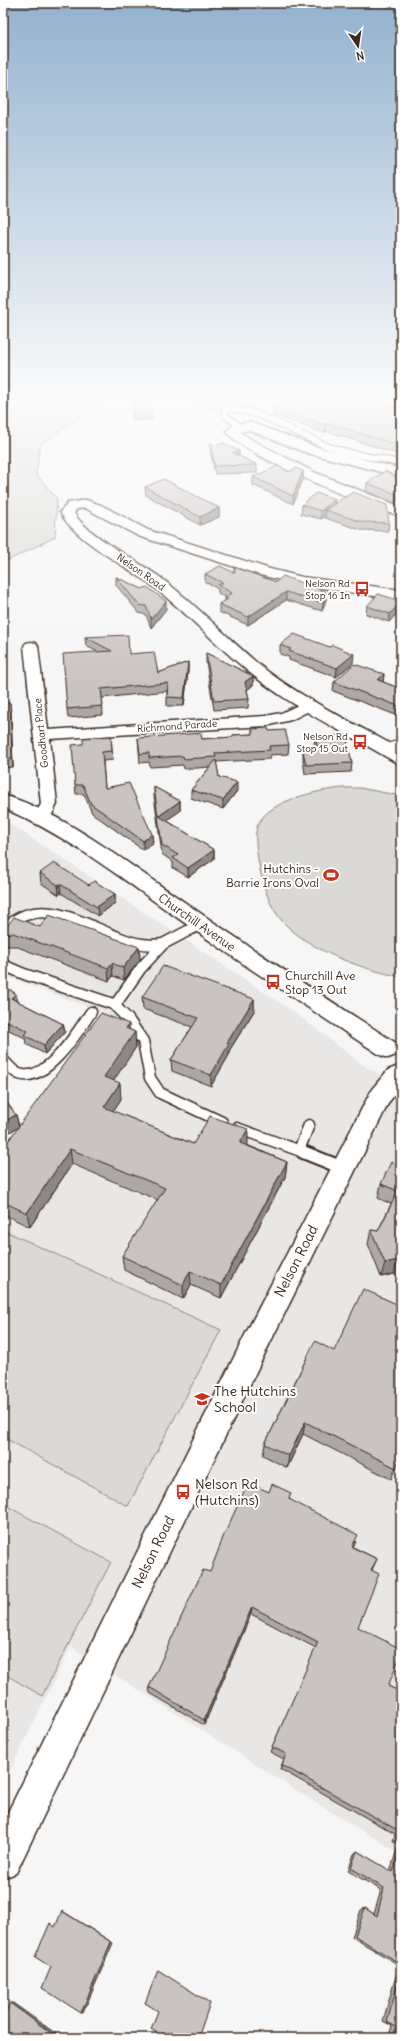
<svg xmlns="http://www.w3.org/2000/svg" width="404" height="2041" font-family="Delius,sans-serif">
<style>
.built{fill:#e9e7e6}
.green{fill:#dbd9d6;stroke:#8b827a}
.lines{fill:none;stroke-linecap:round;stroke-linejoin:round}
.lane-far3-casing{stroke:#3b2a1e;stroke-width:8}
.lane-far2-casing{stroke:#3b2a1e;stroke-width:10}
.lane-far1-casing{stroke:#3b2a1e;stroke-width:13}
.lane-casing{stroke:#3b2a1e;stroke-width:16}
.street-casing{stroke:#3b2a1e;stroke-width:3}
.secondary-casing{stroke:#3b2a1e;stroke-width:3}
.lane-far3{stroke:#fff;stroke-width:6}
.lane-far2{stroke:#fff;stroke-width:8}
.lane-far1{stroke:#fff;stroke-width:10}
.lane{stroke:#fff;stroke-width:12}
.street{fill:#fff;fill-rule:evenodd}
.secondary{fill:#fff;fill-rule:evenodd}
.wall{fill:#ada8a6;stroke:#3b2a1e}
.shaded-wall{fill:#8d8887;stroke:#3b2a1e}
.building{fill:#c9c3c1;stroke:#3b2a1e}
.labels{text-anchor:middle;dominant-baseline:central;stroke-width:4;stroke-linejoin:round;paint-order:stroke}
.far-street-label{font-size:10px;fill:#3b2a1e;stroke:#fff}
.far-poi-label{font-size:10px;fill:#3b2a1e;stroke:#fff;text-anchor:end}
.poi-label{font-size:12px;fill:#3b2a1e;stroke:#fff;text-anchor:end}
.street-label{font-size:12px;fill:#3b2a1e;stroke:#fff}
.near-street-label{font-size:14px;fill:#3b2a1e;stroke:#fff}
.near-poi-label{font-size:14px;fill:#3b2a1e;stroke:#fff;text-anchor:start}
</style>
<rect width="100%" height="100%" fill="#f7f6f6"/>
<filter id="ink" filterUnits="userSpaceOnUse"><feTurbulence type="fractalNoise" baseFrequency=".025" numOctaves="2"/><feDisplacementMap in="SourceGraphic" scale="8" xChannelSelector="R" yChannelSelector="G"/><feConvolveMatrix kernelMatrix="1 2 1 2 8 2 1 2 1" color-interpolation-filters="sRGB"/></filter>
<g filter="url(#ink)">
<path class="built" d="M3 819 294 1012 366 1067 401 1085V1854L324 1808 71 1647 3 1785V1152L104 1013 3 975Z"/>
<path class="green" d="M3 400H103L40 445 36 474 57 499 55 537 3 563Z
M186 400H231L234 403 218 411Z
M343 788H360L401 796V977C363 969 318 954 288 927 272 912 266 895 261 874 258 861 255 844 256 832 259 801 320 790 343 788Z
M3 1230 221 1330 128 1506 3 1437Z
M3 1504 111 1562 42 1696 3 1673Z"/>
<g class="lines">
<defs>
<path id="lane-far3" d="M240 427 226 416 224 411 227 408C264 411 293 433 327 446 350 455 375 457 399 463"/>
<path id="lane-far2" d="M386 749 401 743"/>
<path id="lane-far1" d="M3 931C7 927 12 922 17 919 54 897 100 935 136 943 145 945 154 945 163 944
M3 965 24 974 113 1004 128 1019 143 1041 150 1078 160 1093 222 1122
M115 1005 141 968 163 944 201 924
M3 1060C8 1065 13 1072 19 1074 46 1084 79 1030 91 1012
M237 1128 306 1153
M299 1150 309 1125"/>
<path id="lane" d="M303 1152 343 1168"/>
<path id="street" d="M31 642 36 643 38 646 48 730 266 716 281 713 305 702H315L318 705 315 708 291 720 266 726 50 739 57 804 48 823 42 825 36 823 33 819 41 804 24 646 26 643Z"/>
<path id="secondary" d="M384 400 401 401V409L386 403Z
M250 422 317 447 401 469V477L307 453 249 430 240 432 252 440 314 472 401 507V516C369 508 242 455 226 431L236 424Z
M86 500 101 505 148 530 270 569 302 577 401 590V600L302 585 260 575 138 536 85 508 77 509 74 513C84 533 141 563 161 578 197 605 228 639 263 668 306 701 355 723 401 750V763L395 762C353 737 309 716 270 688 227 658 193 617 151 585 125 565 75 541 60 512L68 503Z
M3 795C61 811 127 863 177 897 249 947 322 996 396 1043L399 1049 396 1055 388 1058 380 1055C316 1013 252 971 189 926 129 884 71 837 3 808Z
M396 1067 401 1069V1086L389 1102 267 1349 16 1873 3 1878V1822L247 1331 372 1089 388 1070Z"/>
</defs>
<use href="#lane-far3" class="lane-far3-casing"/>
<use href="#lane-far2" class="lane-far2-casing"/>
<use href="#lane-far1" class="lane-far1-casing"/>
<use href="#lane" class="lane-casing"/>
<use href="#street" class="street-casing"/>
<use href="#secondary" class="secondary-casing"/>
<use href="#lane-far3" class="lane-far3"/>
<use href="#lane-far2" class="lane-far2"/>
<use href="#lane-far1" class="lane-far1"/>
<use href="#lane" class="lane"/>
<use href="#street" class="street"/>
<use href="#secondary" class="secondary"/>
</g>
<path class="wall" d="M298 401 401 409V455L326 431 325 433 273 415 274 407Z
M210 443 216 446 239 451V456L257 465V473L215 474 210 450Z
M303 471V479L293 504 253 485V477L289 472Z
M401 479 395 503 366 491 367 483Z
M145 487 219 508V517L200 525 146 495Z
M335 504 389 523 388 531 361 530 325 518V516L321 519 301 514 302 505Z
M234 567 326 600 322 611 286 600 248 625 219 612V604L225 601V597L218 593V589L205 582V574L234 573Z
M116 577 142 589 166 609 151 628 146 615 139 613 116 585Z
M401 601 400 610 389 622 366 614 367 606Z
M3 634 5 672H3Z
M85 637 129 654 158 673 188 662V671L184 706H167V691L102 698 103 715 68 718 67 709 98 652 86 646Z
M280 645 330 647 353 663 336 677 289 660V657L280 654Z
M206 653 253 676V685L247 690 249 699 248 708 214 710 206 662Z
M384 674 383 682 401 689V717L333 691 334 682Z
M3 703 11 712 13 767 3 768Z
M252 729 269 731 289 745 288 754 270 755V759L216 762 219 777 237 791 223 809 191 798V790L210 767 184 769 183 765 150 767 149 762 140 763 138 738 202 739 233 737V735L252 734Z
M111 736 113 760 103 761 105 788 152 834 153 843 143 850 92 813 84 794H76L75 785 83 744Z
M315 736 352 763 351 772 305 774 303 760V751L315 750 314 745Z
M154 787 180 801V811L166 820 214 850V859L188 877 173 868V862L162 854 154 796Z
M40 873 89 885 115 894V903L98 916 61 893 59 895 41 883Z
M40 927 139 947 140 960 124 980 113 976 109 981 15 946H3V931Z
M3 985 16 994 17 1001 63 1024 65 1032 45 1054 26 1044 25 1038 3 1027Z
M142 997 254 999V1011L229 1051V1055L211 1086 172 1071 171 1060 192 1027 143 1009Z
M130 1030 135 1032 136 1047 113 1081 121 1099 113 1111 193 1144H248L247 1145 287 1162 285 1177 221 1298 191 1285 183 1299 124 1270 122 1256 158 1200 72 1164 30 1227 3 1214V1148L18 1128 16 1115 19 1126Z
M401 1167V1277L394 1274 381 1277 368 1244 371 1230 378 1231 391 1204 378 1198 381 1184Z
M315 1341 401 1455 391 1479 303 1434 287 1468 263 1455 265 1444Z
M269 1492 289 1499 356 1542 353 1547 377 1559 372 1570 358 1627 388 1686 401 1692V2038H388L392 2026 383 2021 399 1965 352 1937 361 1910 365 1908 374 1914 381 1890 348 1871 354 1854 357 1851 390 1871 399 1844 393 1841 395 1834 280 1769 284 1759 270 1752 272 1747 316 1648 251 1614 204 1725 150 1693 149 1687 210 1572Z"/>
<path class="shaded-wall" d="M152 411V419L133 421 132 413Z
M327 423 326 431 325 433 326 425Z
M239 451V459L233 453Z
M303 471V479L293 504V496Z
M401 491V498L395 503 396 494Z
M335 499 334 507 325 510V516L321 519V511Z
M219 508V517L200 525V517Z
M286 592V600L248 625V617Z
M326 592V600L322 611 323 603Z
M166 601V609L151 628V619Z
M401 602 400 610 389 622 390 614Z
M3 634 4 638 5 672 4 663Z
M354 654 353 663 336 677 337 668Z
M188 662V671L184 706V698Z
M384 674 383 683 378 680Z
M253 676V685L245 691V682Z
M10 703 11 712 13 767 12 758Z
M237 782V791L223 809V800Z
M180 801V811L160 825 159 816Z
M152 834 153 843 143 850V841Z
M5 844 7 853 3 858V846Z
M214 850V859L188 877V868Z
M60 884 61 893 59 895 58 885Z
M115 894V903L98 916 97 907Z
M139 947 140 960 124 980 123 968Z
M112 963 113 976 109 981 108 968Z
M16 994 18 1002 11 998Z
M254 999V1011L229 1051V1055L211 1086V1075L227 1043Z
M63 1024 65 1032 45 1054 44 1045Z
M129 1024 130 1038 135 1032 136 1047 106 1092 104 1077 126 1028Z
M120 1083 121 1099 106 1122 104 1107Z
M16 1115 19 1127 3 1136V1122Z
M248 1129V1144L240 1157V1143Z
M70 1149 72 1164 30 1227 27 1213Z
M287 1162 285 1177 221 1298V1285Z
M398 1260 394 1274 381 1277 385 1263Z
M190 1271 191 1285 183 1299V1285Z
M305 1422 303 1434 287 1468 289 1456Z
M252 1607 251 1614 204 1725V1720Z
M64 1912 113 1943 83 2013H81Z
M10 2003H13L62 2038H58Z"/>
<path class="building" d="M133 400H146L152 411 132 413Z
M291 400H296L298 401 299 400H373L401 409V446L327 423 326 425 274 407Z
M210 443 216 446 223 443 239 451 233 453 257 465 215 466Z
M278 466 289 472 296 468 303 471 293 496 253 477Z
M385 471 401 479V491L396 494 367 483Z
M164 479 219 508 200 517 145 487Z
M353 492 387 505 389 523 362 522 325 510Z
M316 493 335 499 321 511 302 505Z
M220 566 235 573 234 567 276 582 283 576 326 592 323 603 286 592 248 617 219 604 228 599 225 597 232 593 218 585 223 583 205 574Z
M116 577 142 589 147 587 166 601 151 619 146 606 139 605Z
M378 594 401 601V602L390 614 367 606Z
M294 634 330 647 332 645 354 654 337 668 289 651 291 649 280 645Z
M128 635 129 654 154 652 158 673 188 662 184 698 167 697 168 683 101 689 103 706 67 709 63 654 112 651 85 637Z
M3 642 4 663H3Z
M206 653 253 676 245 682 249 699 214 701Z
M354 664 384 674 378 680 401 689V707L334 682Z
M3 703H10L12 758H3Z
M268 728 269 731 285 730 289 745 269 746 270 750 215 753 216 757 184 759 183 756 149 758V753L140 754 138 738 201 733 202 739 233 737V735L253 734 252 729Z
M346 735 352 763 306 765 303 751 318 750 315 736Z
M111 736 112 751 102 752 105 788 129 783 152 834 143 841 91 804 83 785H75L72 745 83 744V738Z
M216 760 219 777 237 782 223 800 191 790Z
M154 787 180 801 159 816 214 850 188 868 173 858 178 855 162 845Z
M54 863 89 885 94 881 115 894 97 907 60 884 58 885 40 873Z
M49 915 139 947 123 968 112 963 108 968 13 933 3 934V931L14 917 40 927Z
M163 966 254 999 227 1043 229 1044 211 1075 171 1060 198 1018 142 997Z
M3 985 16 994 11 998 63 1024 44 1045 24 1035 28 1031 3 1019Z
M101 1013 129 1024 126 1028 135 1032 104 1077 120 1083 104 1107 193 1144 210 1116 248 1129 240 1143 287 1162 221 1285 190 1271 183 1285 122 1256 165 1188 70 1149 27 1213 3 1202V1148Z
M3 1097 16 1115 3 1122Z
M391 1162 401 1167V1262L398 1260 385 1263 371 1230 378 1231 398 1191 381 1184Z
M363 1289 401 1306V1454L396 1468 305 1422 289 1456 265 1444 315 1341 334 1351Z
M248 1483 269 1492 272 1484 291 1493 289 1499 358 1535 352 1547 377 1559 371 1570 379 1574 358 1627 401 1649V1654L388 1686 401 1692V1840L397 1838 399 1831 282 1765 286 1754 272 1747 318 1642 252 1607 204 1720 149 1687 203 1570 210 1572 224 1535Z
M401 1848V1964L355 1936 365 1908 377 1916 384 1888 351 1868 357 1851 393 1872Z
M62 1911 111 1942 81 2013 42 1988 51 1967 35 1957 50 1923 55 1927Z
M158 1970 210 2003 198 2038H155L157 2033 151 2029 158 2011 145 2003Z
M401 1972V2038H393L396 2027 387 2022Z
M10 2003 58 2038H3V2018Z"/>
</g>
<linearGradient id="sky" x2="0" y2="1"><stop stop-color="#93b2cf"/><stop offset="0.58" stop-color="#fbfbfb"/><stop offset="1" stop-color="#fbfbfb" stop-opacity="0"/></linearGradient>
<rect width="404" height="686" fill="url(#sky)"/>
<defs>
<symbol id="bus-bare" viewBox="-9 -9 18 18"><path d="M-5-6H5V4H4V6H2V4H-2V6H-4V4H-5ZM-3.5-4V0h7V-4ZM-3.5 1.2v1.5H-2V1.2ZM2 1.2v1.5H3.5V1.2Z" fill="#c8321e" stroke="#fff" stroke-width="2.5" paint-order="stroke"/></symbol>
<symbol id="stadium-bare" viewBox="-9 -9 18 18"><path d="M0-5a6.5 5 0 1 0 0 10a6.5 5 0 1 0 0-10ZM-3.5-1.8h7v3.6h-7Z" fill="#c8321e" stroke="#fff" stroke-width="2.5" paint-order="stroke"/></symbol>
<symbol id="school-bare" viewBox="-9 -9 18 18"><path d="M0-5L7-2L0 1L-7-2ZM-4 1L0 2.5L4 1V4Q0 6-4 4Z" fill="#c8321e" stroke="#fff" stroke-width="2.5" paint-order="stroke"/></symbol>
</defs>
<g fill-rule="evenodd">
<use href="#bus-bare" x="351" y="578" width="22" height="22"/>
<use href="#bus-bare" x="349" y="731" width="22" height="22"/>
<use href="#stadium-bare" x="320" y="864" width="22" height="22"/>
<use href="#bus-bare" x="262" y="971" width="22" height="22"/>
<use href="#school-bare" x="191" y="1388" width="22" height="22"/>
<use href="#bus-bare" x="172" y="1481" width="22" height="22"/>
</g>
<g class="labels">
<g class="far-street-label">
<text transform="translate(141 572) rotate(35)">Nelson Road</text>
<text transform="translate(177 726) rotate(-4)">Richmond Parade</text>
<text transform="translate(41 733) rotate(-96)">Goodhart Place</text>
</g>
<g class="far-poi-label">
<text x="350" y="583">Nelson Rd<tspan x="350" dy="12">Stop 16 In</tspan></text>
<text x="348" y="736">Nelson Rd<tspan x="348" dy="12">Stop 15 Out</tspan></text>
</g>
<g class="poi-label">
<text x="319" y="868">Hutchins -<tspan x="319" dy="14">Barrie Irons Oval</tspan></text>
<text x="285" y="975" text-anchor="start">Churchill Ave<tspan x="285" dy="14">Stop 13 Out</tspan></text>
</g>
<g class="street-label">
<text transform="translate(197 922) rotate(35)">Churchill Avenue</text>
</g>
<g class="near-street-label">
<text transform="translate(296 1261) rotate(-63)">Nelson Road</text>
<text transform="translate(153 1552) rotate(-64)">Nelson Road</text>
</g>
<g class="near-poi-label">
<text x="214" y="1391">The Hutchins<tspan x="214" dy="16">School</tspan></text>
<text x="195" y="1484">Nelson Rd<tspan x="195" dy="16">(Hutchins)</tspan></text>
</g>
</g>
<rect width="404" height="2041" fill="none" stroke="#fff" stroke-width="16"/>
<rect x="8" y="8" width="388" height="2025" fill="none" stroke="#3b2a1e" stroke-width="1.5" filter="url(#ink)"/>
<g transform="translate(358 46) rotate(167)" stroke="#ffffff" stroke-width="3" paint-order="stroke">
<path d="M0-3L7 15L0 10L-7 15Z" fill="#3b2a1e"/>
<text y="-6" font-size="11" font-weight="bold" text-anchor="middle" fill="#3b2a1e">N</text>
</g>
</svg>
